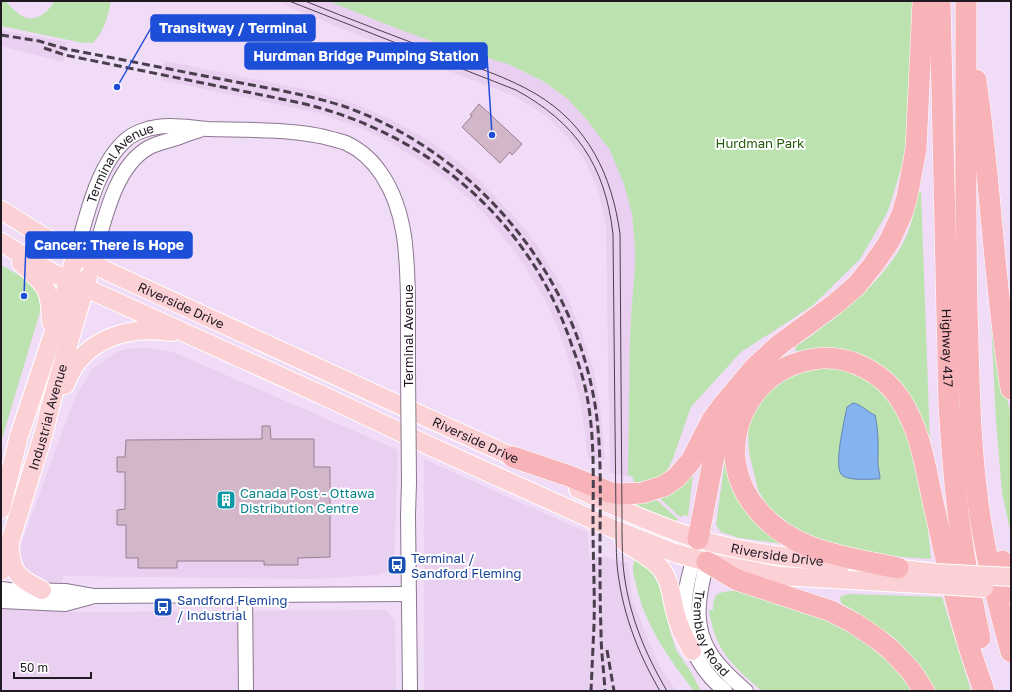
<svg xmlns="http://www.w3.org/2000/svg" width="1012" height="692" font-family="'Golos Text',sans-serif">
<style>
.built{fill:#e9cff0}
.green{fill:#bbe2af}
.water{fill:#85b3f0;stroke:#6785b2}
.building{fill:#d2b6ca;stroke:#997e91}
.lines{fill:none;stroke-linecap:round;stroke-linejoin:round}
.minor-casing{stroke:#8a778f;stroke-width:16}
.major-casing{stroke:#fff;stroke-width:20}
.highway-casing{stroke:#fff;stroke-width:22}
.minor{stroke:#fff;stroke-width:14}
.major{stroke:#fbd1d5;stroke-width:18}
.highway{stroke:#f8b3b9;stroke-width:21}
.tram{stroke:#493f4c;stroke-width:1}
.rail{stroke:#493f4c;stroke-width:3;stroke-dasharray:8 4;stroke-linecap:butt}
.minor-bridge-casing{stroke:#8a778f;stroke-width:16;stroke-linecap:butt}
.major-bridge-casing{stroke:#fff;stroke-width:20;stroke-linecap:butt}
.minor-bridge{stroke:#fff;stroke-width:14}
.major-bridge{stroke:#fbd1d5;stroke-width:18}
.labels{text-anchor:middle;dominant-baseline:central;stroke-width:4;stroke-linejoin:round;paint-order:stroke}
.park-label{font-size:13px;fill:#245c07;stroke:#fff}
.street-label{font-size:13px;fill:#201922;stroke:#fff}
.culture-label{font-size:13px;fill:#0d838f;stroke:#fff;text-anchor:start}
.transit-label{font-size:13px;fill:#164399;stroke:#fff;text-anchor:start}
.leader{fill:none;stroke:#1d4ed8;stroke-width:1.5}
.callout-dot{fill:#1d4ed8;stroke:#fff;stroke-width:1.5}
.callout{fill:#1d4ed8;stroke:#1d4ed8;stroke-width:1.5}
.callout-label{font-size:14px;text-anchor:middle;font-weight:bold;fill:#fff}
</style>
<rect width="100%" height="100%" fill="#f1dcf7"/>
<path class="built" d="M275 1H328L398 29 434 42 508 64 543 81 568 99 587 120 610 150 624 183 632 214 635 246V269L632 303 630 337 628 476 610 473 606 225 597 187 584 159 566 136 545 115 514 96 392 49Z
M1 30 67 42 63 62 1 46Z
M165 61 308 90 350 102 388 118 427 139 463 165 474 175 513 215 537 245 562 287 569 302 580 327 594 372 600 405 605 460 588 458 586 439 581 405 571 366 560 333 545 299 516 253 487 217 473 202 440 174 422 162 386 140 363 129 319 113 161 80Z
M144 347 173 352 398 450 394 563 386 572 378 575 313 579 63 576 61 612 385 610 395 619 396 691H1V613L22 542 75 397 93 368 121 350Z
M424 459 588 533 589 557H604L628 563 632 598 643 627 660 667 676 691H424Z"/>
<path class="green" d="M1 1H5C17 12 25 25 42 15 47 12 52 6 54 1H111C108 17 104 31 93 43H83L1 26Z
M328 1H913L910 140 888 211 860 259 812 306 741 352 691 407 672 461 665 474 653 482H634L632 476H628L630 337 632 303 635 269V246L632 214 624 184 610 150 587 120 568 99 543 81 508 64 434 42 398 29Z
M918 192H921L930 444 890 373 859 353 830 347 797 353 795 347C834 320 885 282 905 239 912 225 915 208 918 192Z
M1 265 31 282 39 290 43 302 1 442Z
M991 320 1011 417V534L1002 493 996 421Z
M828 366 847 369 871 382 882 391 893 405 911 447 927 519 931 559 875 555 815 542 780 520 767 505 758 490 749 452 748 431 751 417 762 399 776 385 792 374Z
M725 460 784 544 739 538 721 532 716 525Z
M693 474 688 516 684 515 680 517 656 495Z
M652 496 678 519 674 523 633 507V498Z
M635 560 652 572 659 579 670 631 676 650 689 669 701 691H694C669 659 644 624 636 584 634 575 631 568 635 560Z
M731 591C736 591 741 591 746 591 759 593 772 600 784 604 837 623 882 642 913 691H762C732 665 715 651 709 610H713C714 594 715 593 731 591Z
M849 594 942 597 971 691H932L851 611 852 609 842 604 840 599 841 596Z"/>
<path class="water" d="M853 403C861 404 867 412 875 415 879 433 878 445 878 463 878 469 880 473 880 479 870 479 851 481 843 476 832 470 845 418 847 407Z"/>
<path class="building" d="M479 104 522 144 512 155 510 152 500 163 462 127 472 116 470 115Z
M262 426H270L271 439H314V467H330V557L298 558V565H264V561H177V568H138V558H126V525H117V510L125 509V472H117V457H125L126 440 262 439Z"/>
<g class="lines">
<defs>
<g id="minor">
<path id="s1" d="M76 254C86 218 97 164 127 139 134 133 148 128 157 127 175 124 191 128 208 129 246 130 283 129 320 136 328 138 338 140 346 143 361 150 373 161 382 175 406 211 407 255 408 297 408 321 408 345 408 369"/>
<path d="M92 263C103 227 113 168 148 148 157 143 167 141 177 138 185 135 192 132 200 130"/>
<path d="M409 483 408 515 410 691"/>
<path d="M696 549C693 563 688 576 686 591 680 630 694 666 725 691"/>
<path id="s2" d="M708 555C705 571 700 588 699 604 695 644 718 667 746 691"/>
<path d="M1 589 9 590 65 591 93 596 409 594"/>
<path d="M245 595 246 691"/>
<path d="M1 601 65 604 91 597"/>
</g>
<g id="major">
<path id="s3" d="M1 210 41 235 109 272 526 463"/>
<path d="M1 242 30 260 55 274 172 327 324 396 432 447 609 527 675 553 707 562 780 576 938 585"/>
<path d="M21 263C46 286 50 286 51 322"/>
<path d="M65 385C82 339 127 325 172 332"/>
<path id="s4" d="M578 489C617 508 657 526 698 539 745 553 794 558 842 563"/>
<path d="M1 509 19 436 52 337 76 254"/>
<path d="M624 542C636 550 653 558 662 570 671 583 671 596 675 611 678 625 685 639 692 651"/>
<path d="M10 546C11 574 19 578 42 590"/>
<path d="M883 567 936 573"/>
<path id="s5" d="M1 571 44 432 50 407 88 277"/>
</g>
<g id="highway">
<path id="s6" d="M940 1 949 406C952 447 954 487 960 527 965 564 972 601 980 638"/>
<path d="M966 1C966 103 965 205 967 307 969 369 969 432 977 494 983 548 997 600 1011 652"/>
<path d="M976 80C991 183 994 287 1011 389"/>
<path d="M513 457 572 477 609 492 620 494 642 493 664 486 676 478 691 461 712 420 723 405 755 367 779 345 835 304 856 286 873 265 889 242 902 214 907 197 916 149 923 1"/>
<path d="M698 539 716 446 724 416"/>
<path d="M1002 561 1011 593"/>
<path d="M707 562 737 580 831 611 854 623 879 640 891 650 911 671 924 691"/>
<path d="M898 568C848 557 791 552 757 509 744 494 737 477 735 458 733 431 742 408 759 388 776 369 798 360 823 358 853 357 884 374 900 399 923 434 926 475 936 515 945 554 953 594 965 633 970 653 978 672 984 691"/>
</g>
</defs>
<use href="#minor" class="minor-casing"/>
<use href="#major" class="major-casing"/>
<use href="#highway" class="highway-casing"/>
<use href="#minor" class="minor"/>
<use href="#major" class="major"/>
<use href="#highway" class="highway"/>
<path class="tram" d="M289 1 516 90C576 123 605 165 613 234L616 518C616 533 616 549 617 564 621 609 637 652 660 691
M305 1C351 20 398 37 444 55 475 67 507 77 536 94 588 125 612 175 620 234L622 518C622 534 622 549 623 564 627 610 644 652 667 691"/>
<path class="rail" d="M1 35 39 41 66 49C120 59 173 70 226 80 266 88 307 94 346 107 476 154 576 273 596 411 602 456 600 503 600 548 600 576 600 604 601 632 601 652 604 671 605 691
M44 48 65 55 301 103C428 133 531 221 572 346 579 364 585 383 588 402 595 443 593 485 593 526 593 559 595 592 594 625 593 647 592 669 591 691
M607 650 614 691"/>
<defs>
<path id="minor-bridge" d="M408 369 409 483"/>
<path id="major-bridge" d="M936 573 1011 577
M938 585 984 588"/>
</defs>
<use href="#minor-bridge" class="minor-bridge-casing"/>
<use href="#major-bridge" class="major-bridge-casing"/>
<use href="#minor-bridge" class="minor-bridge"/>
<use href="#major-bridge" class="major-bridge"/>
</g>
<defs>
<symbol id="building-square" viewBox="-11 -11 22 22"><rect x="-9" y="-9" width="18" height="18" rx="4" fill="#0f9aa8" stroke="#fff"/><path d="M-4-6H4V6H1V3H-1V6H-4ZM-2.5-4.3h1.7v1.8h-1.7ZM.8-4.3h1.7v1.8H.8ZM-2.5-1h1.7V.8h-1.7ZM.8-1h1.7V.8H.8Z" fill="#fff"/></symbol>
<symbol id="bus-square" viewBox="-11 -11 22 22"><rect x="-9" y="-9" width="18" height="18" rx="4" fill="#1a4fb4" stroke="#fff"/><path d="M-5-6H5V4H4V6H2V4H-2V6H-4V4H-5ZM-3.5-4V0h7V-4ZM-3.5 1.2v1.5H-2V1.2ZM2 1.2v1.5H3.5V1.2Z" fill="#fff"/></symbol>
</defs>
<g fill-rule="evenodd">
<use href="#building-square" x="215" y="489" width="22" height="22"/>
<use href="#bus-square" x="386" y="554" width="22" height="22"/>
<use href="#bus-square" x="152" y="596" width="22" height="22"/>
</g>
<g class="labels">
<g class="park-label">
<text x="760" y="143">Hurdman Park</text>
</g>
<g class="street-label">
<text stroke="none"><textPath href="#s1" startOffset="105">Terminal Avenue</textPath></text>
<text stroke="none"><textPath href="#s3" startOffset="204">Riverside Drive</textPath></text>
<text transform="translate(408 336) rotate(-90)">Terminal Avenue</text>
<text stroke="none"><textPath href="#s6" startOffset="347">Highway 417</textPath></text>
<text stroke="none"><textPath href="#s5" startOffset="161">Industrial Avenue</textPath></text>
<text stroke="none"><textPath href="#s3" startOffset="528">Riverside Drive</textPath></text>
<text stroke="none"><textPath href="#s4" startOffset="211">Riverside Drive</textPath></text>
<text stroke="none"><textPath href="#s2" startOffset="82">Tremblay Road</textPath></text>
</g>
<g class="culture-label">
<text x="240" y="493">Canada Post - Ottawa<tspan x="240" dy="15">Distribution Centre</tspan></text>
</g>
<g class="transit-label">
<text x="411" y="558">Terminal /<tspan x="411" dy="15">Sandford Fleming</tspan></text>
<text x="177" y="600">Sandford Fleming<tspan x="177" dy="15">/ Industrial</tspan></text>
</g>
</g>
<path class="leader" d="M117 87L151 28M492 135L487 56M24 296L26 245"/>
<g class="callout-dot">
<circle cx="117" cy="87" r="4"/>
<circle cx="492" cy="135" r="4"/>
<circle cx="24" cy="296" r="4"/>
</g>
<g class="callout">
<rect x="151" y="15" width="164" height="26" rx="4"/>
<rect x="245" y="43" width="242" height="26" rx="4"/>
<rect x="26" y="232" width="166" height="26" rx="4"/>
</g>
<g class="callout-label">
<text x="233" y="33">Transitway / Terminal</text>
<text x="366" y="61">Hurdman Bridge Pumping Station</text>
<text x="109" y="250">Cancer: There is Hope</text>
</g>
<rect width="1012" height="692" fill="none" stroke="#201922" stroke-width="4"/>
<path d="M14 672v6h77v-6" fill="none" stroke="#201922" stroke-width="2"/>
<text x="20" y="672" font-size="12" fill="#201922" stroke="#ffffff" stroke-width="3" paint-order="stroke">50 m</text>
</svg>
